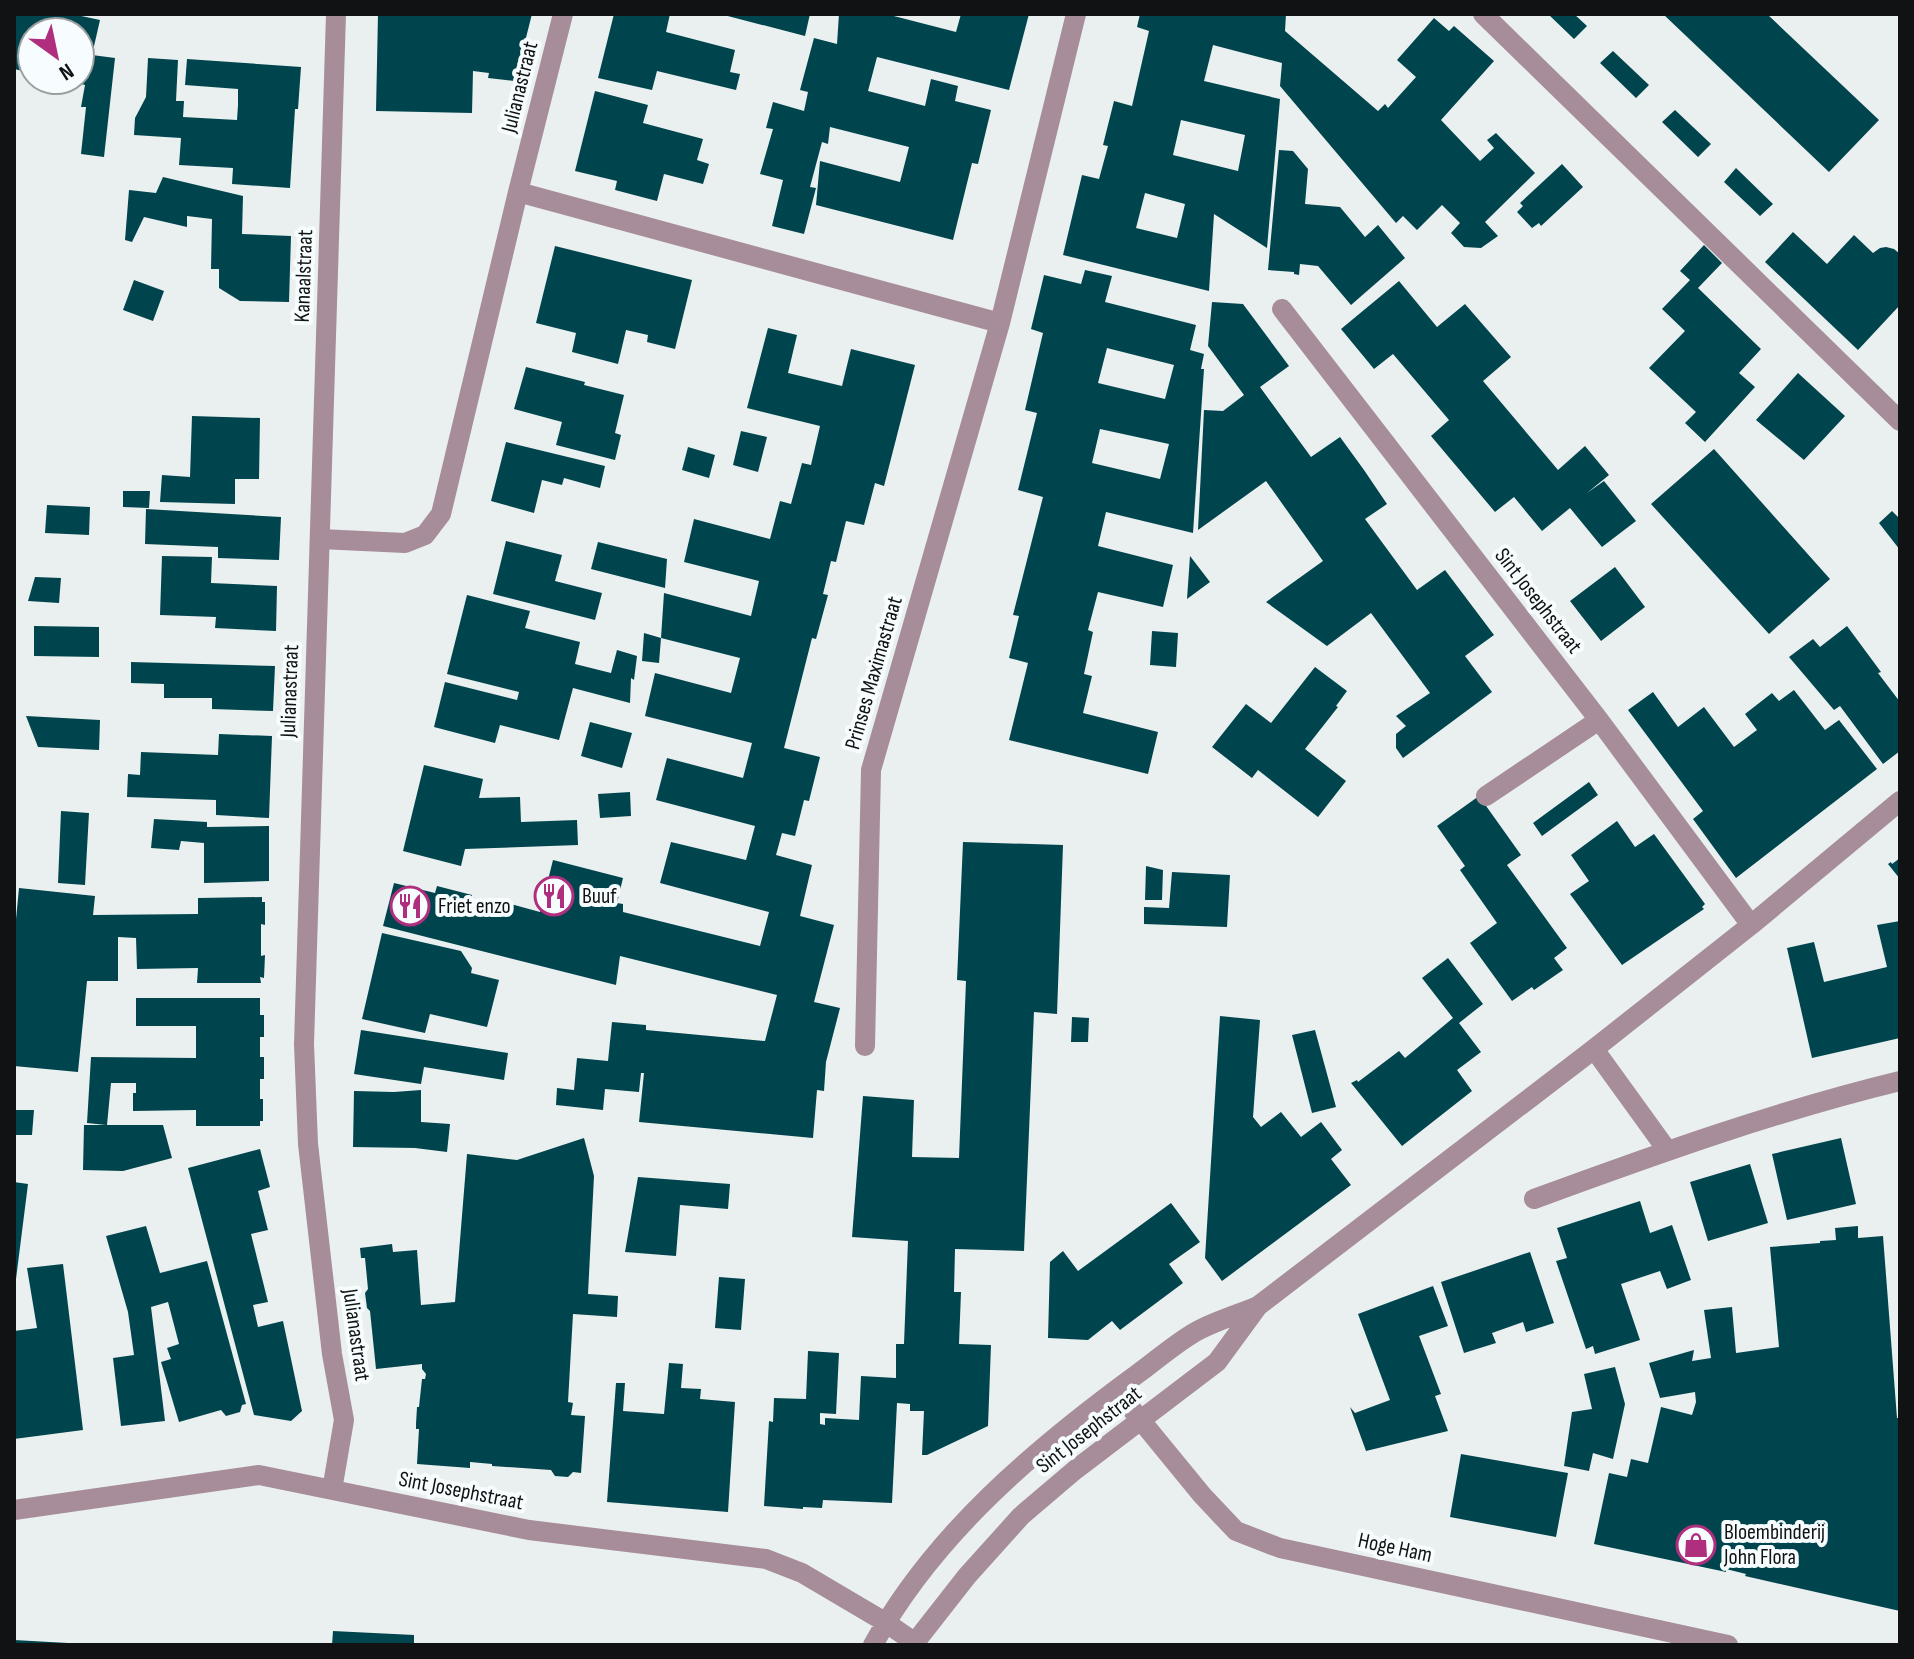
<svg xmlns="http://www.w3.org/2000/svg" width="1914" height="1659" font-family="'Sofia Sans Condensed',sans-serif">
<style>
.building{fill:#00454d;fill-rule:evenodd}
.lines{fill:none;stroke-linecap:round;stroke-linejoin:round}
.minor{stroke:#a68d99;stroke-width:20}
.labels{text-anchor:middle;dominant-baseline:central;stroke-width:8;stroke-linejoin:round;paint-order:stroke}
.street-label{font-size:22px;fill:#101213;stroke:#f7fdfe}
.poi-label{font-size:22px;fill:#101213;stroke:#f7fdfe;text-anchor:start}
</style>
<rect width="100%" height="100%" fill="#eaf0f0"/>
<path class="building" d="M14 14H72L100 20 92 55 115 58 104 157 81 154 86 107H81L85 85 70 81 80 80V32H32V73L14 69Z
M378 14H532L515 81 488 78 489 73 473 71 472 113 376 111Z
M614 14H670L666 32 735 50 730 72 740 74 736 90 657 71 652 90 598 78Z
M720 14H810L805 36Z
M839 14H886L956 32 961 14H1029L1009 90 877 57 868 91 925 106 931 79 958 86 955 101 991 110 978 164 972 163 953 240 816 205 820 161 900 182 909 147 830 127 828 144 822 142 810 187 816 188 804 234 772 226 783 180 760 174 773 129 766 128 773 102 804 111 808 92 800 90 814 38 837 44Z
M1140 14H1286L1285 31 1378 111 1385 104 1388 108 1416 77 1397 60 1434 18 1449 31 1454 26 1494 61 1441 120 1480 161 1494 148 1487 140 1496 133 1535 173 1485 222 1498 236 1481 248 1464 247 1451 233 1460 223 1442 205 1417 230 1403 216 1396 223 1280 86 1282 63 1213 45 1204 81 1280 99 1267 248 1214 214 1209 291 1063 255 1082 175 1099 179 1108 146 1103 145 1114 101 1132 106 1149 31 1137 27ZM1181 120 1245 135 1238 171 1173 155ZM1145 193 1185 204 1177 238 1136 228Z
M1548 14H1574L1587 26 1574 39Z
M1663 14H1767L1879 120 1829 172Z
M1613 51 1649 85 1636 98 1600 63Z
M148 58 178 60 176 101H184L183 117 237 120 238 105V89L185 85 187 59 301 67 298 109H295L290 188 232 184 233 168 179 165 181 138 134 135 135 118 146 97Z
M595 91 648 105 643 123 703 139 697 160 709 164 703 184 664 174 657 201 615 190 617 181 575 171Z
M1675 110 1711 144 1698 157 1662 122Z
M1279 150 1293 151 1308 169 1305 204 1340 207 1365 237 1378 225 1405 258 1351 305 1318 266 1300 264 1299 275 1294 274V272L1268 270Z
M1562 164 1583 187 1541 226 1539 223 1532 228 1517 212 1523 206 1520 203Z
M1736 168 1773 204 1760 216 1724 182Z
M163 177 243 196 242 234 291 236 289 302 240 301 219 288V269H211L212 219 187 216V227L144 217 132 242 125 240 129 190 156 193Z
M1793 232 1827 264 1854 235 1873 253 1880 248 1886 247 1894 249 1900 254V305L1858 350 1765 262Z
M1704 245 1722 263 1698 288 1761 349 1739 373 1755 387 1705 442 1685 423 1696 412 1649 368 1685 331 1662 309 1690 280 1680 271Z
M555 246 692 280 675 349 647 342 648 335 626 330 618 364 572 352 576 333 536 323Z
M1085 270 1112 276 1105 302 1196 325 1190 350 1204 354 1201 369H1204L1193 533 1106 512 1098 546 1173 565 1163 607 1098 592 1088 630 1093 632 1084 674 1092 676 1083 713 1158 732 1148 774 1009 740 1028 663 1009 658 1019 616 1013 615 1043 497 1018 490 1037 413 1025 410 1043 333 1031 329 1044 275 1081 284ZM1107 348 1174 365 1165 399 1098 383ZM1100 429 1169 444 1160 479 1092 463Z
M134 280 164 291 153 321 123 310Z
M1399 281 1437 327 1465 304 1511 357 1483 381 1558 470 1585 446 1609 475 1587 493 1604 481 1636 521 1602 547 1570 508 1542 531 1514 497 1495 512 1431 436 1449 420 1393 354 1374 369 1341 329Z
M1212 302 1243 304 1289 366 1260 387 1311 457 1340 437 1364 470 1387 504 1365 519 1417 590 1445 570 1494 635 1465 656 1492 692 1403 758 1396 748V734L1406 726 1396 716 1430 693 1371 613 1327 646 1266 602 1323 561 1266 481 1198 530 1204 410 1223 411 1244 395 1208 346Z
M768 328 797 335 788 373 842 386 851 349 915 365 884 486 875 483 864 525 846 521 836 562 831 561 823 594 828 595 816 639 812 638 784 748 820 757 809 801 804 800 795 836 782 833 776 855 812 865 800 916 834 925 814 1002 840 1008 826 1062 824 1091 817 1090 813 1138 639 1122 644 1073H641L639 1092 605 1089 603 1110 556 1105 557 1088 574 1090 577 1058 608 1061 612 1022 646 1025V1030L765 1041 777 995 620 956 616 985 383 926 394 883 435 893 437 886 472 895 470 903 505 911 507 903 540 912 553 860 623 878 617 903 623 904V912L760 946 769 912 660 883 671 842 746 860 755 826 656 800 667 758 743 778 752 743 645 716 655 673 731 693 740 658 661 638 664 593 751 616 759 581 684 562 694 519 770 539 780 501 791 504 802 463 811 465 820 426 747 408Z
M526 367 585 382 584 385 624 395 615 433 621 435 615 460 556 445 562 422 514 409Z
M1798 373 1845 416 1804 460 1756 420Z
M192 416 260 418 259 479H235V504L160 502 162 475 190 477Z
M741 431 767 437 758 472 733 465Z
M506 442 605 466 600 488 564 478 562 485 542 480 534 513 491 501Z
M688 447 715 455 709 478 682 470Z
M1714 449 1830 579 1769 634 1651 504Z
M123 491H150L149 508 123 507Z
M47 505 90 507 89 535 45 533Z
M146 509 281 517 279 560 218 558V547L145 544Z
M1892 511 1900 519V550L1879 523Z
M506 541 562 555 555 581 602 593 595 620 493 594Z
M598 542 667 559 665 588 591 569Z
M162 556 212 557 211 583 277 586 276 631 215 628 216 617 160 615Z
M1190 556 1210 582 1187 599Z
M1615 567 1645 607 1601 641 1570 601Z
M35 577 61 578 59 603 28 601Z
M467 595 530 611 525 628 580 642 575 664 611 673 617 650 637 656 634 680 631 678 630 703 573 688 559 740 500 725 495 743 434 727 445 682 517 700 519 692 447 674Z
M34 626 99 627V657L34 656Z
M1847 626 1881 672 1878 673 1900 702V751L1883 764 1840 706 1834 710 1789 657 1813 639 1820 647Z
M1152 631 1178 633 1176 667 1150 665Z
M644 633 661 638 659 663 642 661Z
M131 662 275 666 273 711 212 709V698H164V684L131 683Z
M1315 667 1347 691 1336 706 1338 707 1305 749 1346 781 1318 817 1258 770 1252 778 1212 747 1246 704 1271 723Z
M1794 690 1825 730 1839 720 1877 769 1736 878 1693 819 1703 811 1628 710 1653 692 1678 727 1704 707 1734 747 1757 730 1745 714 1772 693 1779 701Z
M26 716 100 720 99 750 38 747Z
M590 722 632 733 622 768 581 756Z
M219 734 272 736 269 818 216 815V800L127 797 128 774 140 775 141 752 218 755Z
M424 765 483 779 479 798 520 797 521 822 577 820 578 845 465 849 461 866 403 851Z
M1589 782 1598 795 1542 836 1533 823Z
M630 792 631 816 600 818 598 794Z
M1479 796 1521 855 1507 865 1567 948 1554 958 1563 970 1534 990 1532 987 1512 1001 1470 943 1497 923 1460 870 1465 866 1437 826Z
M61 811 89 813 85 885 58 883Z
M154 819 207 822V827L269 826V881L204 883V843L181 841 179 850 151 848Z
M1617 821 1635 847 1654 834 1705 904 1702 907 1704 909 1622 965 1570 894 1589 881 1571 855Z
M963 842 1063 845 1057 1014 1034 1012 1024 1251 955 1249 954 1292H961L959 1344 991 1345 988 1426 927 1455H922L924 1411H910V1404L897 1403 892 1503 823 1500 822 1508 803 1507V1509L764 1506 769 1421 773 1422 774 1398 806 1399 808 1351 839 1353 836 1414 820 1413V1424L825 1425V1418L859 1420 861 1376 896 1378V1344H904L908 1241 852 1237 863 1096 914 1100 912 1157 959 1158 966 981 957 980Z
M1900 858V879L1888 864 1891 862 1892 864Z
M1146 866 1163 870 1162 900H1145Z
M1172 872 1230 875 1227 927 1144 924V907L1169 908Z
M19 888 95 896 93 915 198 914V898L262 897V902H265V925L261 924V956L265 955 264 978 260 977 261 983H197L198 968 137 969 136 938 118 937V981H87L78 1072 14 1066V940Z
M1900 921V1038L1812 1058 1787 948 1814 942 1824 982 1887 967 1877 925Z
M382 933 461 951 472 968 471 973 499 980 487 1027 430 1014 425 1033 362 1019Z
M1448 958 1483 1004 1459 1023 1481 1052 1457 1070 1472 1091 1402 1146 1351 1083 1357 1080 1358 1082 1399 1051 1405 1058 1453 1018 1422 978Z
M136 998H260V1015H264V1037H260V1057H264V1079H260V1099H263V1121H260V1126H196V1110L133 1111V1093H136V1083H111L107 1125H163L172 1158 123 1171 83 1170 84 1125H106L87 1123 91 1057 196 1058V1026H136Z
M1220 1016 1260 1020 1253 1117 1261 1127 1281 1112 1301 1137 1321 1122 1342 1150 1331 1159 1351 1185 1222 1281 1205 1258Z
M1072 1017 1089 1018 1088 1042H1071Z
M361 1030 508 1053 504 1080 424 1067 421 1084 354 1074Z
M1315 1030 1336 1107 1312 1113 1292 1035Z
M421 1090V1122L450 1124 447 1152 415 1148 353 1147 354 1091 394 1092Z
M14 1110H34L32 1135H14Z
M584 1138 594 1176 588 1294 618 1296 617 1317 573 1314 568 1402 573 1403 571 1415 585 1416 581 1473 573 1472 568 1477 555 1476 551 1470 492 1466V1464L470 1462V1468L417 1464 419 1429H416V1424L417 1407H419L422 1379H425L426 1374 422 1369V1364L376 1369 370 1311 367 1308 365 1293 368 1289 365 1258H361L360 1248 392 1244 393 1252 417 1250 421 1305 455 1302 467 1154 517 1160Z
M1841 1138 1856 1204 1787 1220 1772 1154Z
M260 1149 270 1187 258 1191 268 1230 251 1234 268 1302 253 1305 258 1327 283 1321 302 1411 291 1421 254 1415 188 1168Z
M1750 1164 1768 1223 1708 1241 1690 1182Z
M638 1177 730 1184 728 1209 680 1205 676 1256 625 1252Z
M14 1182 28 1184 16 1279H14Z
M1640 1201 1650 1233 1672 1225 1691 1280 1667 1289 1660 1271 1621 1284 1640 1340 1595 1354 1593 1346 1586 1349 1556 1261 1567 1258 1557 1228Z
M1171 1203 1200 1242 1169 1264 1183 1283 1120 1330 1112 1321 1088 1340 1048 1338 1050 1262 1063 1251 1078 1271Z
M146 1226 160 1273 207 1261 246 1404 242 1405 240 1412 226 1416 221 1410 179 1422 161 1362 171 1359 167 1348 179 1344 168 1302 151 1307 165 1421 121 1426 113 1358 134 1355 128 1312 106 1236Z
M1858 1226V1238L1883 1236 1897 1418H1900V1611L1745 1576 1746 1574 1726 1569V1572L1594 1544 1609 1473 1627 1477 1631 1459 1648 1463 1661 1407 1692 1415 1696 1402 1695 1392 1660 1398 1649 1363 1694 1350 1692 1361 1711 1358 1704 1310 1732 1307 1736 1353 1779 1347 1770 1247 1820 1243V1241L1836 1240 1835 1228Z
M1530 1252 1554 1323 1526 1332 1523 1322 1492 1333 1496 1343 1464 1353 1441 1282Z
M63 1264 83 1430 14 1439V1331L37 1328 27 1268Z
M719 1277 745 1279 741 1330 715 1328Z
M1433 1286 1448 1326 1419 1336 1441 1394 1435 1396 1448 1431 1366 1451 1350 1407 1355 1413 1390 1400 1358 1314Z
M669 1363 683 1364 681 1388 701 1389 700 1399 735 1402 728 1512 607 1502 616 1383H625L623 1411 664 1414Z
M1615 1367 1625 1404 1613 1459 1593 1453 1589 1471 1564 1466 1572 1412 1592 1409 1584 1374Z
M1461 1454 1568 1473 1556 1537 1450 1517Z
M333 1631 414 1635V1645H332Z
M14 1640 68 1643V1645H14Z"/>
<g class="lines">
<path class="minor" d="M1483 14 1900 421
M518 192 1000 323
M1282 309 1599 720 1751 925
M320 539 405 543 425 535 441 514 518 192 563 14
M1486 796 1599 720
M865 1046 871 770 1000 323 1076 14
M1594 1049 1667 1150
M1534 1199C1654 1155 1776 1111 1900 1081
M1116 1390 1202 1495 1236 1531 1280 1548 1728 1645
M332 1490 344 1420 332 1354 308 1144 304 1044 336 14
M14 1510 259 1475 529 1530 766 1559 802 1573 885 1622 914 1642
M873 1645C934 1534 1035 1449 1136 1375 1156 1361 1180 1339 1201 1329 1219 1320 1239 1314 1258 1306
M913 1645 967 1576 1021 1516 1075 1470 1217 1362 1258 1306 1594 1049 1751 925 1900 801"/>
</g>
<defs>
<symbol id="restaurant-ring" viewBox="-11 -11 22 22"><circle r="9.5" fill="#f7fdfe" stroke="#af2f7e" stroke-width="1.5"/><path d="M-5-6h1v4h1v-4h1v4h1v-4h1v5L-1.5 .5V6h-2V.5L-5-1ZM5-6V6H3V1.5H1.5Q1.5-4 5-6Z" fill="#af2f7e"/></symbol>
<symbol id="shop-ring" viewBox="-11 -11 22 22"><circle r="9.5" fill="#f7fdfe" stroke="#af2f7e" stroke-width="1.5"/><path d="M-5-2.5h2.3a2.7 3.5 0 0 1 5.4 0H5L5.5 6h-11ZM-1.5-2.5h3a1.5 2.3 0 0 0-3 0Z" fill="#af2f7e"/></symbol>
</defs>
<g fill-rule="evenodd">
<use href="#restaurant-ring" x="532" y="874" width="44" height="44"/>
<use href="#restaurant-ring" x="388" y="884" width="44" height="44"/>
<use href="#shop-ring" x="1674" y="1523" width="44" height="44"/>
</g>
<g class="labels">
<g class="street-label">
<text transform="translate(520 87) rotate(-76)">Julianastraat</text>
<text transform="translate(304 276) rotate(-88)">Kanaalstraat</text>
<text transform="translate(1538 601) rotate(52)">Sint Josephstraat</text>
<text transform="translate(874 673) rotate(-74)">Prinses Maximastraat</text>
<text transform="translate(290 691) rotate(-88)">Julianastraat</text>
<text transform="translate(356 1335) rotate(82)">Julianastraat</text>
<text transform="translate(1089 1430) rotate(-38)">Sint Josephstraat</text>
<text transform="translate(461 1491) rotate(11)">Sint Josephstraat</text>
<text transform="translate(1395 1548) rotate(12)">Hoge Ham</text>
</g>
<g class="poi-label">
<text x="582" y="896">Buuf</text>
<text x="438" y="906">Friet enzo</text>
<text x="1724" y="1532">Bloembinderij<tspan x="1724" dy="25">John Flora</tspan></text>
</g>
</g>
<rect width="1914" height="1659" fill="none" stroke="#101213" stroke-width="32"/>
<g transform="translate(56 56) rotate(147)"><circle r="38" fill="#f7fdfe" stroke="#9b9fa0" stroke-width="2"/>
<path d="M0-6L14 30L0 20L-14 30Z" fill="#af2f7e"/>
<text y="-12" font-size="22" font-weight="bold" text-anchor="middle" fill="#101213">N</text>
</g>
</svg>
